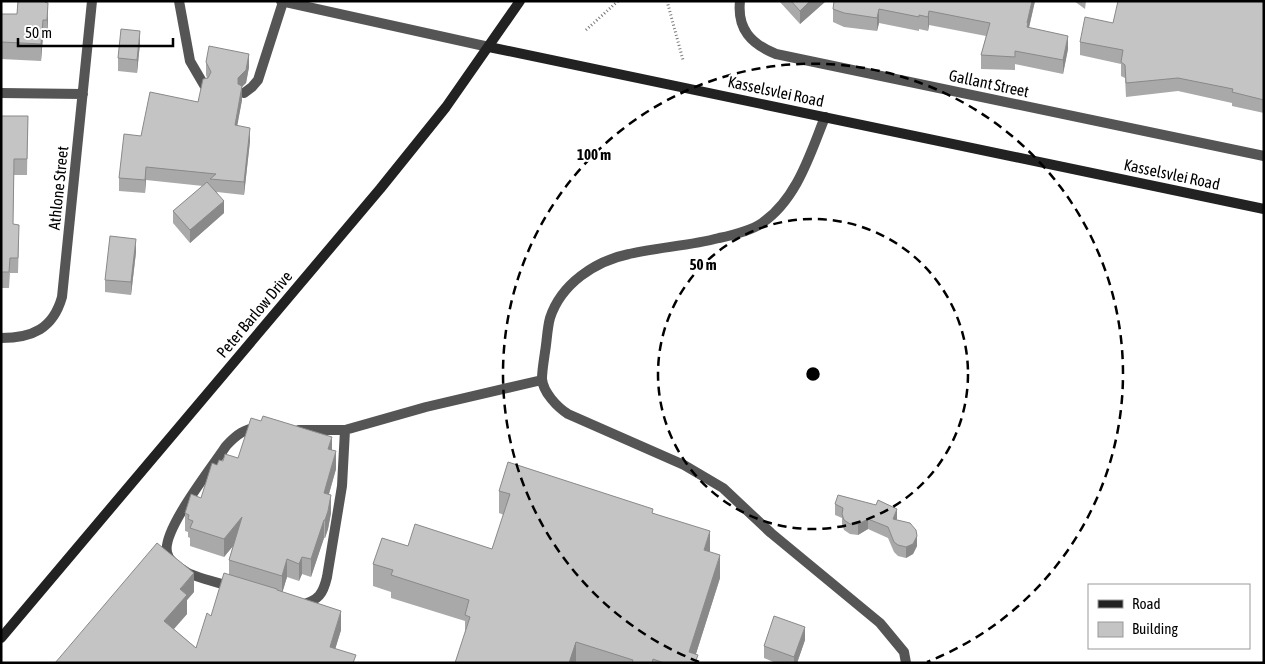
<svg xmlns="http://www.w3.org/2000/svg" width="1265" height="664" font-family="'Asap Condensed',sans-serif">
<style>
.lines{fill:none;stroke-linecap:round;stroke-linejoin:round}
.path{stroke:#777;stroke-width:3;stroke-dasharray:1 2.5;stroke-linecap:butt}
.lane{stroke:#555;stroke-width:10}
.street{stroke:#555;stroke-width:10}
.secondary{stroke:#222;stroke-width:10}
.wall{fill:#a9a9a9}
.shaded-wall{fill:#898989}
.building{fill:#c4c4c4;stroke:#898989}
.ring{fill:none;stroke:#000;stroke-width:2.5;stroke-dasharray:9 6}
.labels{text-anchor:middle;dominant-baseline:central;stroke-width:4;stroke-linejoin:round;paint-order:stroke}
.street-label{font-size:16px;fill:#000;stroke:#fff}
.centre{fill:#000;stroke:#fff;stroke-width:2.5}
.ring-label{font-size:15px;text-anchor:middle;font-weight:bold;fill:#000;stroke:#fff;stroke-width:4;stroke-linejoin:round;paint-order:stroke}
</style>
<rect width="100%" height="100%" fill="#fff"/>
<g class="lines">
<path class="path" d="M667 1 683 60
M586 30 618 1"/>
<path class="lane" d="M179 1 190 61 204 85
M244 93 252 87 258 80 283 2
M825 117C810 154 797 199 762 223 750 231 733 235 719 238 689 246 659 247 629 254 595 261 561 284 550 318 547 329 547 341 545 352 544 360 542 370 542 379 543 392 557 407 568 414L684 465 723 488 771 533 880 623 904 652 906 663
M299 430H345L426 407 542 380
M232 587C221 583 192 577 185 571 178 567 168 560 167 552 162 530 213 466 226 446 236 435 245 428 260 427
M301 605C319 600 323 594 327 577L342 486 345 430"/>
<path class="street" d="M281 1 489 47
M740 1C737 29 751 44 776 54L1264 156
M1 93 83 94
M1 338C32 338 53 329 62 297L92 1"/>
<path class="secondary" d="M489 47 1264 209
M1 638 380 189 446 107 520 1"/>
</g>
<path class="wall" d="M18 1H47L48 20 47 37 43 36 41 61 1 59V14H17Z
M779 1H826L800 24Z
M1035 1 1029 28 1068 49 1063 74 1015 64V70L981 69V55L986 36 929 25 928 31 919 29V31L879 23 877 31 844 27 833 22V9Z
M1074 1H1086L1085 9Z
M1264 1V113L1232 106V103L1178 91 1126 97 1125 78 1121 76V64L1080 55V42L1113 23Z
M140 43 137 73 118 71V58Z
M206 62 249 67 246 83 242 86V100L237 125 250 141 244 195 217 192 224 213 190 243 173 223V211L203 186 146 180 145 193 119 191V178L198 102 207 78 206 75Z
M1 116H28L27 175H14L13 224 19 240 18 273H10L9 288H1Z
M136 252 131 295 105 292V280Z
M332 450 336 469 329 494 331 513 328 529 325 538H324L311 577 302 574 299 581 287 577 282 592 341 630 335 649 356 663H55L194 592 187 600V614L174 629 196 648 211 616 229 574V560L233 546 224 557 190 546V538L188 537V532L185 531V513L201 498 217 465 223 461 238 458Z
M499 491 653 513 710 552 720 578 696 654 698 663H455L465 634V621L391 598V592L373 586V564L408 546 492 549 504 515 499 513Z
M835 504 897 520 917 546 913 554 906 558 898 556 894 552 888 538 868 529 858 535 850 534 844 530 842 524V518L835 515Z
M805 640 797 663H776L764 658V646Z"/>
<path class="shaded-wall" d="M810 1H826L800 24V11Z
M1032 1H1035L1028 31 1027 23Z
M48 3V20L47 37V20Z
M879 9V23L877 31V18Z
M929 11V25L928 31V17Z
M43 20V36L41 61V44Z
M140 31V43L137 73V60Z
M1068 36V49L1063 74V60Z
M249 54V67L246 83 238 91V78Z
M242 86V100L235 138V125Z
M250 128V141L244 195V182Z
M146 167V180L145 193V180Z
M224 201V213L190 243V230Z
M136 239V252L131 295V282Z
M332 437V455L328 449Z
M336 451V469L324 511V493Z
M331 495V513L328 529 325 538V520Z
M897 509V519L893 529V519Z
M242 517V535L224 557V539Z
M868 519V529L858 535V524Z
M324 520V538L311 577V559Z
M710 531V554L704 550Z
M917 536V546L913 554 906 558V547Z
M720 555V578L693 663 689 652Z
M302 557V574L299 581V564Z
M287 559V577L282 594V576Z
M194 573V592L187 600V614L164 640V621L180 589Z
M341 611V630L331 663 330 647Z
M805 627V640L797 663H794V657Z
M576 642V663H569Z"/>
<path class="building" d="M18 1H45V2L48 3 47 20H43L41 44 1 42V14H17Z
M791 1H810L800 11Z
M834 1H1032L1027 23H1028L1027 27 1068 36 1063 60 1015 51V57L981 55 990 23 929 11 928 17 919 15V17L879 9 877 18 844 13 833 9Z
M1118 1H1264V100L1232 92 1233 89 1178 78 1126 83 1125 65 1121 62 1123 50 1080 42 1085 17 1113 23Z
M121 29 140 31 137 60 118 58Z
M209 46 249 54 246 70 238 78V84L242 86 235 125 250 128 244 182 210 179 216 174 146 167 145 180 119 178 124 134 141 136 150 92 198 102 203 79 208 78 211 72 206 62Z
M1 116H28L27 159H14L13 224 19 225 18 258H10L9 272H1Z
M207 182 224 201 190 230 173 211Z
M110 236 136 239 131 282 105 280Z
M263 416 332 437 328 449 336 451 324 493 331 495 328 511 325 520H324L311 559 302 557 299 564 287 559 282 576 229 560 242 517 224 539 190 528 193 521 188 519 189 515 185 513 191 494 201 498 212 463 217 465 219 460 223 461 225 454 238 458 251 418 261 421Z
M508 462 653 509 652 513 710 531 704 550 720 555 689 652 698 655 695 663H664L653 659 652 663H632L633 660 576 642 569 663H455L470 617 465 615 469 600 391 575 393 570 373 564 382 538 408 546 415 524 492 549 510 494 499 491Z
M838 495 876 505 878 500 897 509 893 519 910 523 916 530 917 536 913 544 906 547 898 545 894 542 888 527 868 519 858 524H850L844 520 842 514 843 508 835 504Z
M157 543 194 573 180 589 187 595 164 621 196 648 207 613 211 616 224 573 277 589V590L341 611 330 647 356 655 353 663H55Z
M774 616 805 627 794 657 764 646Z"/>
<g class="ring">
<circle cx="813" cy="374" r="155"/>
<path d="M699 662A310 310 0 1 1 927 662"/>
</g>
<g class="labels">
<g class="street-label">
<text transform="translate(989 83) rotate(12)">Gallant Street</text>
<text transform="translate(776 91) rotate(12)">Kasselsvlei Road</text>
<text transform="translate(1172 174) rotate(12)">Kasselsvlei Road</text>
<text transform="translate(58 188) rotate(-84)">Athlone Street</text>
<text transform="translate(254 314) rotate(-50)">Peter Barlow Drive</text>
</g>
</g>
<circle cx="813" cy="374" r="8" class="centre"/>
<g class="ring-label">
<text x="594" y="160">100 m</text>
<text x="703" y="270">50 m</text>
</g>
<rect width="1265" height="664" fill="none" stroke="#000000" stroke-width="5"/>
<rect x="1088" y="584" width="162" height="65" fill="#ffffff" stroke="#999999"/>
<rect x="1098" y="600" width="25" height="8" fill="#222222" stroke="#999999"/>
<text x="1132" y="609" font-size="15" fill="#000000">Road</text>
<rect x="1098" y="622" width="25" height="15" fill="#c4c4c4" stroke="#999999"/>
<text x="1132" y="634" font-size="15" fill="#000000">Building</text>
<path d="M18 38v8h155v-8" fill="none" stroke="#000000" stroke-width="2.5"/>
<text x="25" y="38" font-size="15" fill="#000000" stroke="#ffffff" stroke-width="4" paint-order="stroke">50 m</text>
</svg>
